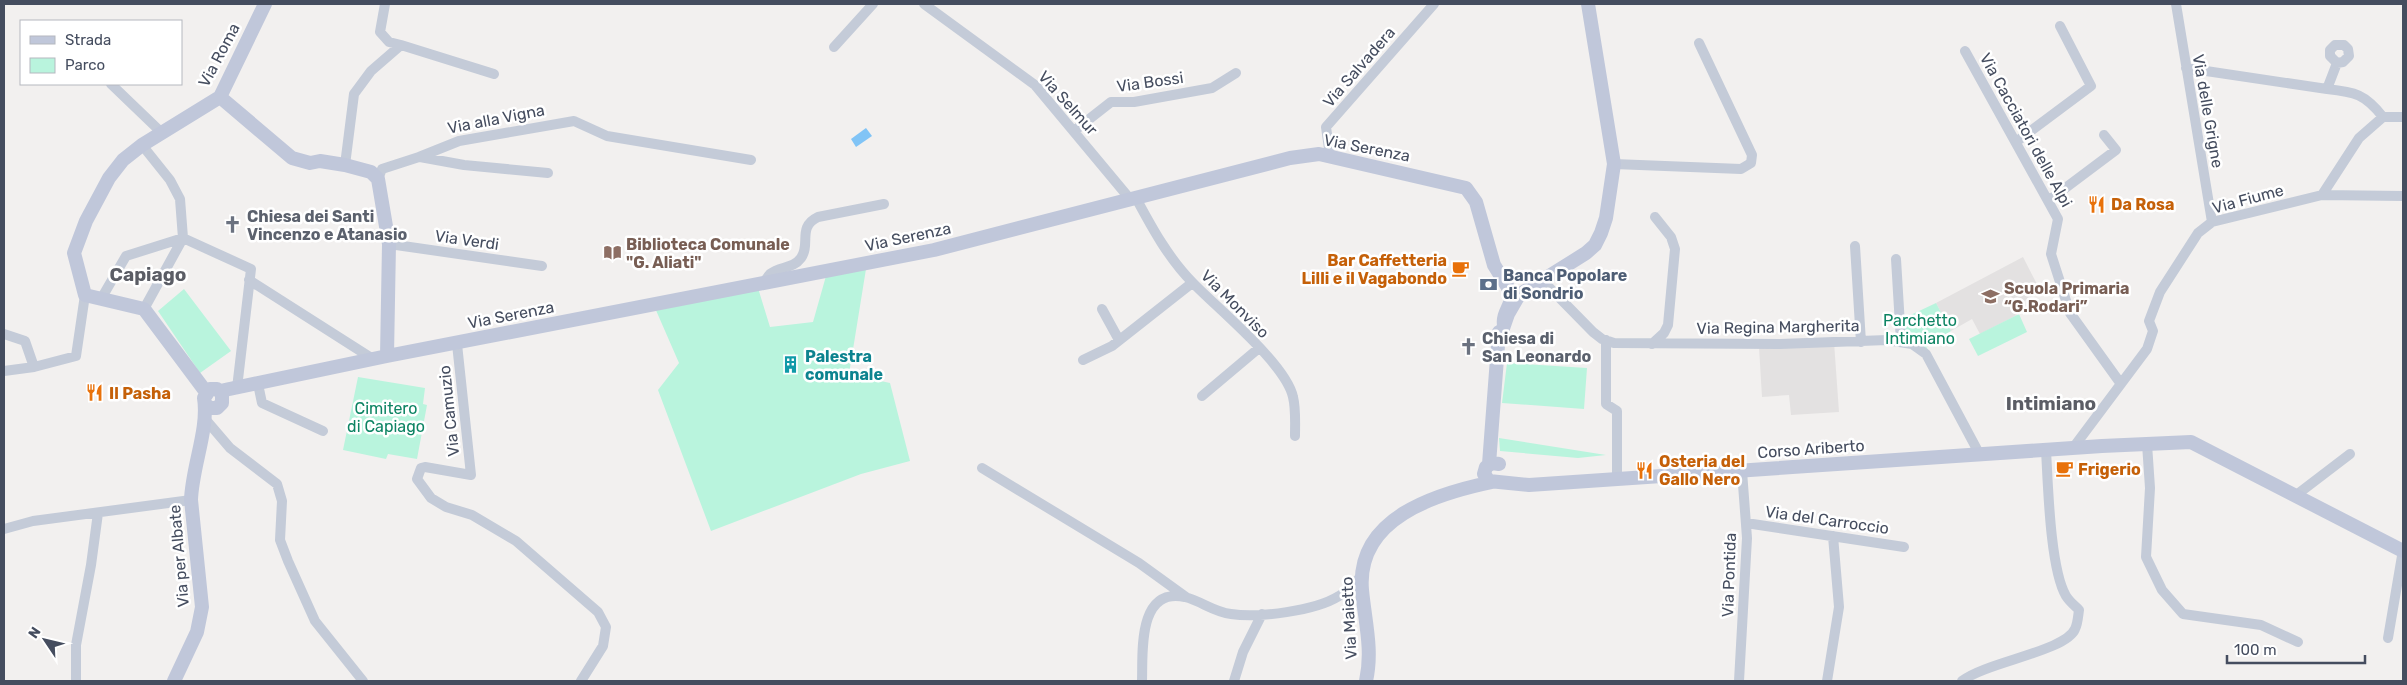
<svg xmlns="http://www.w3.org/2000/svg" width="2407" height="685" font-family="Rubik,sans-serif">
<style>
.education{fill:#e3e1e1}
.green{fill:#b9f4dd}
.water{fill:#81c4f6}
.lines{fill:none;stroke-linecap:round;stroke-linejoin:round}
.street{stroke:#c4cbd8;stroke-width:10}
.secondary{stroke:#c0c7da;stroke-width:14}
.labels{text-anchor:middle;dominant-baseline:central;stroke-width:5;stroke-linejoin:round;paint-order:stroke}
.street-label{font-size:16px;fill:#454d5f;stroke:#fff}
.food-label{font-size:16px;font-weight:bold;fill:#c56008;stroke:#fff;text-anchor:start}
.worship-label{font-size:16px;font-weight:bold;fill:#5b616d;stroke:#fff;text-anchor:start}
.education-label{font-size:16px;font-weight:bold;fill:#785e54;stroke:#fff;text-anchor:start}
.service-label{font-size:16px;font-weight:bold;fill:#4e5e75;stroke:#fff;text-anchor:start}
.park-label{font-size:16px;fill:#0d8463;stroke:#fff}
.culture-label{font-size:16px;font-weight:bold;fill:#0d838f;stroke:#fff;text-anchor:start}
.quarter-label{font-size:19px;font-weight:bold;fill:#5b5d65;stroke:#fff}
</style>
<rect width="100%" height="100%" fill="#f2f0ef"/>
<path class="education" d="M2023 257 2041 292 2017 305 2019 314 1980 334 1972 319 1951 331 1936 303Z
M1834 342 1839 412 1791 415 1789 395 1762 397 1759 347Z"/>
<path class="green" d="M866 269 849 374 890 383 910 461 861 474 711 531 658 390 679 363 655 308 758 288 770 327 813 322 826 276Z
M184 289 231 351 200 373 158 311Z
M1936 303 1951 331 1926 346 1929 352 1901 342 1900 320Z
M2019 314 2027 332 1978 356 1969 339Z
M1507 363 1587 368 1584 409 1502 403Z
M358 377 425 388 423 404 427 405 417 459 388 454 386 459 343 450Z
M1499 438 1606 455 1578 458 1500 451Z"/>
<path class="water" d="M866 128 872 136 856 147 851 139Z"/>
<g class="lines">
<path class="street" d="M385 4 380 32 389 42 401 45
M924 4 1035 85 1130 199
M2176 4 2212 222
M834 47 873 4
M1965 51 2058 219 2051 254 2070 313 2121 384
M2337 63 2330 56V50L2335 45H2344L2348 49 2349 56 2343 62 2337 63 2327 89C2355 92 2365 94 2383 117
M2186 68 2327 89
M111 84 162 133
M1074 131 1111 102H1134L1212 88 1236 73
M2016 142 2091 86 2060 26
M142 145 170 180 180 199 183 238 144 309
M1330 156 1326 127 1434 4
M420 157 464 165 548 173
M1614 164 1741 169 1751 163 1752 155 1699 43
M345 165 354 94 371 71 401 45 494 74
M378 179 382 169 419 157 459 141 574 121 607 136 751 160
M2322 195 2359 138 2383 117H2403
M1136 198C1152 228 1169 259 1193 283 1218 309 1286 364 1293 397 1296 409 1295 423 1295 436
M2048 201 2116 150 2104 135
M389 244 542 266
M1855 246 1861 342
M1896 259 1901 342
M1539 277 1593 332 1602 339 1614 343 1780 344 1887 340 1912 344 1926 354 1980 455
M249 280 373 359
M763 284C765 281 768 276 770 274 780 266 793 269 801 258 811 244 797 227 818 217L884 204
M101 299 126 256 183 238 251 269 237 388
M1102 309 1119 340
M4 334 25 341 34 367
M1606 340V404L1617 411V479
M457 344 471 475 425 467 421 468 417 479 431 498 446 507 472 515 516 541 598 612 606 627 603 646 581 681
M1652 344 1664 333 1668 325 1675 249 1671 237 1655 217
M1083 360 1112 346 1192 283
M4 371 34 367 76 356 85 295
M258 384 262 403 323 431
M1202 396 1259 348
M206 420 230 448 277 484 282 501 280 540 288 561 315 621 363 681
M2147 444 2150 488 2146 557 2162 590 2183 614 2261 625 2298 642
M2073 448 2147 349 2153 331 2149 321 2160 292 2198 233 2212 222 2322 195 2403 196
M982 468 1139 563 1186 597
M2295 496 2350 454
M1746 523 1904 547
M4 529 33 521 191 500
M2388 638 2403 550
M76 681V645L91 565 98 513
M1142 681C1143 653 1137 587 1185 597 1201 601 1214 612 1231 614 1259 618 1315 611 1339 596 1348 591 1355 583 1362 575
M1234 681 1243 652 1262 614
M1739 681 1747 538 1742 471
M1827 681 1839 607 1833 536
M1962 681C1986 662 2066 651 2075 629 2078 623 2078 616 2079 610 2075 606 2069 601 2066 596 2050 569 2048 484 2046 450"/>
<path class="secondary" d="M220 97 292 158 310 163 320 161 345 165 371 172 378 179 389 244 387 356
M1499 340 1508 314 1519 295 1586 253 1595 245 1601 233 1606 218 1614 164 1588 4
M220 391 387 356 934 250 1290 158 1319 154 1466 188 1476 202 1494 265 1512 294C1512 305 1502 313 1504 325
M206 392 144 309 85 295 74 253 86 221 109 178 123 160 142 145 220 97 265 4
M1489 464 1499 332
M1499 464 1492 463 1486 467 1484 474 1489 481 1529 485 2102 446 2191 442 2403 551
M174 681 197 632 202 607 191 500C192 467 209 429 204 398L210 389H217L222 394V403L217 408H210L205 404
M1366 681C1373 650 1365 622 1362 590 1356 518 1435 494 1492 482"/>
</g>
<defs>
<symbol id="restaurant-bare" viewBox="-9 -9 18 18"><path d="M-5-6h1v4h1v-4h1v4h1v-4h1v5L-1.5 .5V6h-2V.5L-5-1ZM5-6V6H3V1.5H1.5Q1.5-4 5-6Z" fill="#e8710a" stroke="#fff" stroke-width="2.5" paint-order="stroke"/></symbol>
<symbol id="church-bare" viewBox="-9 -9 18 18"><path d="M-1.2-6h2.4v3.5h3.3v2.4h-3.3V6h-2.4V-.1h-3.3v-2.4h3.3Z" fill="#6b7280" stroke="#fff" stroke-width="2.5" paint-order="stroke"/></symbol>
<symbol id="library-bare" viewBox="-9 -9 18 18"><path d="M-6-4Q-3-5.5-.7-3.5V5Q-3 3-6 4ZM6-4Q3-5.5 .7-3.5V5Q3 3 6 4Z" fill="#8d6e63" stroke="#fff" stroke-width="2.5" paint-order="stroke"/></symbol>
<symbol id="cafe-bare" viewBox="-9 -9 18 18"><path d="M-5.5-4.5H6V0H3Q3 3.5 0 3.5H-2.5Q-5.5 3.5-5.5 0ZM3-3.2v2h1.7v-2ZM-6 4.5H4V6H-6Z" fill="#e8710a" stroke="#fff" stroke-width="2.5" paint-order="stroke"/></symbol>
<symbol id="bank-bare" viewBox="-9 -9 18 18"><path d="M-6-4H6V4H-6ZM0-2.3a2.3 2.3 0 1 0 0 4.6a2.3 2.3 0 1 0 0-4.6Z" fill="#5c6f8a" stroke="#fff" stroke-width="2.5" paint-order="stroke"/></symbol>
<symbol id="school-bare" viewBox="-9 -9 18 18"><path d="M0-5L7-2L0 1L-7-2ZM-4 1L0 2.5L4 1V4Q0 6-4 4Z" fill="#8d6e63" stroke="#fff" stroke-width="2.5" paint-order="stroke"/></symbol>
<symbol id="building-bare" viewBox="-9 -9 18 18"><path d="M-4-6H4V6H1V3H-1V6H-4ZM-2.5-4.3h1.7v1.8h-1.7ZM.8-4.3h1.7v1.8H.8ZM-2.5-1h1.7V.8h-1.7ZM.8-1h1.7V.8H.8Z" fill="#0f9aa8" stroke="#fff" stroke-width="2.5" paint-order="stroke"/></symbol>
</defs>
<g fill-rule="evenodd">
<use href="#restaurant-bare" x="2084" y="192" width="25" height="25"/>
<use href="#church-bare" x="220" y="212" width="25" height="25"/>
<use href="#library-bare" x="600" y="240" width="25" height="25"/>
<use href="#cafe-bare" x="1448" y="256" width="25" height="25"/>
<use href="#bank-bare" x="1476" y="272" width="25" height="25"/>
<use href="#school-bare" x="1978" y="284" width="25" height="25"/>
<use href="#church-bare" x="1456" y="334" width="25" height="25"/>
<use href="#building-bare" x="778" y="352" width="25" height="25"/>
<use href="#restaurant-bare" x="82" y="380" width="25" height="25"/>
<use href="#cafe-bare" x="2052" y="456" width="25" height="25"/>
<use href="#restaurant-bare" x="1632" y="458" width="25" height="25"/>
</g>
<g class="labels">
<g class="street-label">
<text transform="translate(219 55) rotate(-62)">Via Roma</text>
<text transform="translate(1359 67) rotate(-49)">Via Salvadera</text>
<text transform="translate(1150 82) rotate(-8)">Via Bossi</text>
<text transform="translate(1068 103) rotate(48)">Via Selmur</text>
<text transform="translate(2208 111) rotate(80)">Via delle Grigne</text>
<text transform="translate(496 119) rotate(-11)">Via alla Vigna</text>
<text transform="translate(2026 130) rotate(61)">Via Cacciatori delle Alpi</text>
<text transform="translate(1367 148) rotate(11)">Via Serenza</text>
<text transform="translate(2248 199) rotate(-15)">Via Fiume</text>
<text transform="translate(908 237) rotate(-12)">Via Serenza</text>
<text transform="translate(467 240) rotate(8)">Via Verdi</text>
<text transform="translate(1235 304) rotate(45)">Via Monviso</text>
<text transform="translate(511 315) rotate(-11)">Via Serenza</text>
<text transform="translate(1778 327) rotate(-1)">Via Regina Margherita</text>
<text transform="translate(449 411) rotate(-96)">Via Camuzio</text>
<text transform="translate(1811 449) rotate(-4)">Corso Ariberto</text>
<text transform="translate(1827 520) rotate(8)">Via del Carroccio</text>
<text transform="translate(179 556) rotate(-95)">Via per Albate</text>
<text transform="translate(1729 575) rotate(-88)">Via Pontida</text>
<text transform="translate(1349 618) rotate(-93)">Via Maietto</text>
</g>
<g class="food-label">
<text x="2111" y="204">Da Rosa</text>
<text x="1447" y="260" text-anchor="end">Bar Caffetteria<tspan x="1447" dy="18">Lilli e il Vagabondo</tspan></text>
<text x="109" y="393">Il Pasha</text>
<text x="1659" y="461">Osteria del<tspan x="1659" dy="18">Gallo Nero</tspan></text>
<text x="2078" y="469">Frigerio</text>
</g>
<g class="worship-label">
<text x="247" y="216">Chiesa dei Santi<tspan x="247" dy="18">Vincenzo e Atanasio</tspan></text>
<text x="1482" y="338">Chiesa di<tspan x="1482" dy="18">San Leonardo</tspan></text>
</g>
<g class="education-label">
<text x="626" y="244">Biblioteca Comunale<tspan x="626" dy="18">"G. Aliati"</tspan></text>
<text x="2004" y="288">Scuola Primaria<tspan x="2004" dy="18">“G.Rodari”</tspan></text>
</g>
<g class="service-label">
<text x="1503" y="275">Banca Popolare<tspan x="1503" dy="18">di Sondrio</tspan></text>
</g>
<g class="park-label">
<text x="1920" y="320">Parchetto<tspan x="1920" dy="18">Intimiano</tspan></text>
<text x="386" y="408">Cimitero<tspan x="386" dy="18">di Capiago</tspan></text>
</g>
<g class="culture-label">
<text x="805" y="356">Palestra<tspan x="805" dy="18">comunale</tspan></text>
</g>
<g class="quarter-label">
<text x="148" y="274">Capiago</text>
<text x="2051" y="403">Intimiano</text>
</g>
</g>
<rect width="2407" height="685" fill="none" stroke="#454d5f" stroke-width="10"/>
<rect x="20" y="20" width="162" height="65" fill="#ffffff" stroke="#b5b8bf"/>
<rect x="30" y="36" width="25" height="8" fill="#c0c7da" stroke="#b5b8bf"/>
<text x="65" y="45" font-size="15" fill="#454d5f">Strada</text>
<rect x="30" y="58" width="25" height="15" fill="#b9f4dd" stroke="#b5b8bf"/>
<text x="65" y="70" font-size="15" fill="#454d5f">Parco</text>
<g transform="translate(45 640) rotate(305)" stroke="#ffffff" stroke-width="4" paint-order="stroke">
<path d="M0-4L9 19L0 12L-9 19Z" fill="#454d5f"/>
<text y="-8" font-size="14" font-weight="bold" text-anchor="middle" fill="#454d5f">N</text>
</g>
<path d="M2227 655v8h138v-8" fill="none" stroke="#454d5f" stroke-width="2.5"/>
<text x="2234" y="655" font-size="15" fill="#454d5f" stroke="#ffffff" stroke-width="4" paint-order="stroke">100 m</text>
</svg>
